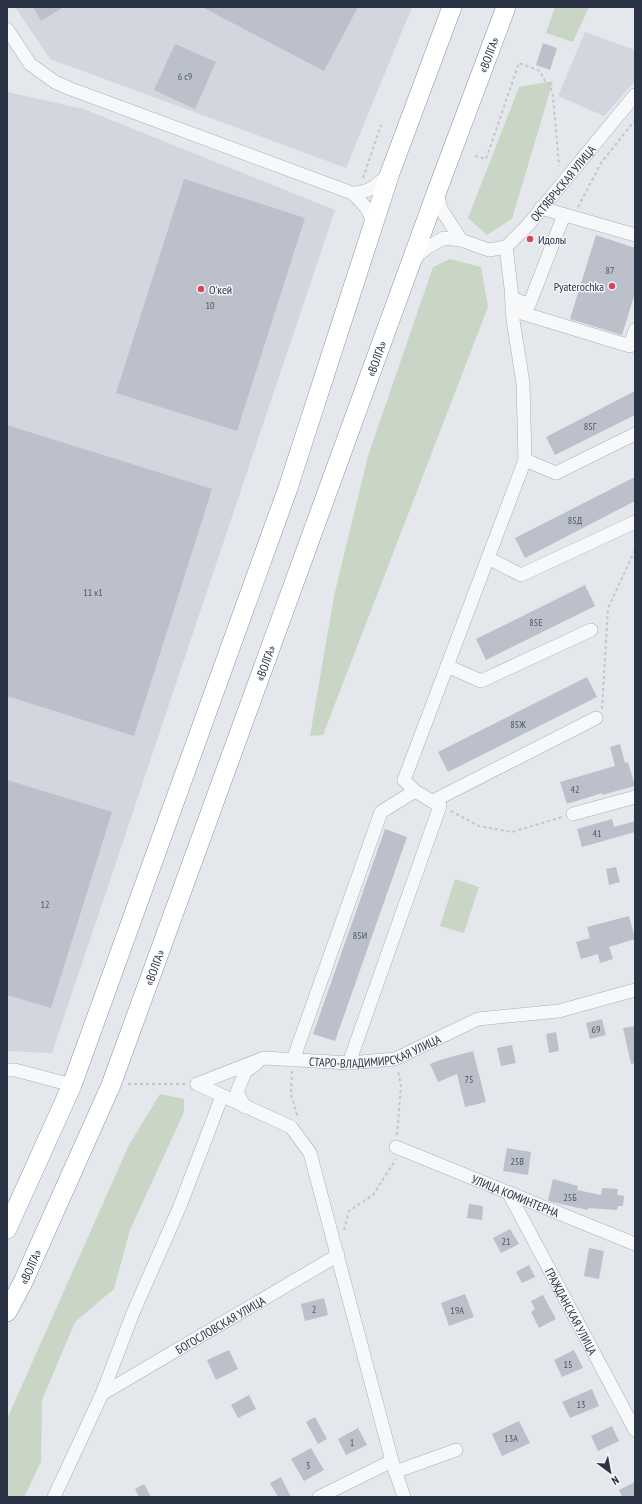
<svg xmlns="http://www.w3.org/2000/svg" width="642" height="1504" font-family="'PT Sans Narrow',sans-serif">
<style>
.built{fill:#d2d6de}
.green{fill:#c9d6c5}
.building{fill:#bbc0ca}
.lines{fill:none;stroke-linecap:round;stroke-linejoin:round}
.minor-casing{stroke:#a9aeb7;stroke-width:14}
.highway-casing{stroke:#8b94a3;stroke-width:20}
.path{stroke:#c2c5cb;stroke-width:2;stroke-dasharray:3 3;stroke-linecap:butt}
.minor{stroke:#f7f8fa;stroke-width:13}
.highway{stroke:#fff;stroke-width:19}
.poi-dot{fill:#d1495b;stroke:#f4f6f9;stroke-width:1.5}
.labels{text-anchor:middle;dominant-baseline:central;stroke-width:3;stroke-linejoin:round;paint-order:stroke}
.number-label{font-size:10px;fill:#4f5766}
.street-label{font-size:12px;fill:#2b3445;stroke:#f4f6f9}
.poi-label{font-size:12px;fill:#2b3445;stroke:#f4f6f9;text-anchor:start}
</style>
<rect width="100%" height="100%" fill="#e4e7ec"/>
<path class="built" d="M15 7H412L346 168 50 59Z
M585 32 635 50V81L604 116 558 96Z
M7 92 84 109 335 210 52 1053 7 1051Z"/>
<path class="green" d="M555 7H589L573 42 546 33Z
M553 81 512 219 487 235 468 218 519 87Z
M450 259 481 267 488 307 323 735 310 736 334 596 368 456 433 267Z
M455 879 479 887 464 933 440 926Z
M160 1094 184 1099V1112L130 1230 114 1289 75 1322 42 1400 41 1462 24 1497H7V1419L129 1145Z"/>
<path class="building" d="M33 7H64L41 21Z
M202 7H358L324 71Z
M543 43 557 48 550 70 536 65Z
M175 44 216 62 195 109 154 90Z
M184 179 305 218 237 431 116 393Z
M596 235 635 248V293L622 335 570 319Z
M635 391V415L555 455 546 437Z
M7 425 212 489 134 736 7 696Z
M635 477V501L525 558 515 538Z
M585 585 595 606 486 660 476 639Z
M587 677 597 697 448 772 438 752Z
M620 744 625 763 628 762 635 786 602 795V793L567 804 560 782 615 766 610 747Z
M7 780 112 812 51 1008 7 995Z
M612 819 614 827 635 821V832L582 847 577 829Z
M385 829 407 837 335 1041 313 1034Z
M616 867 620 882 609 885 606 869Z
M629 916 635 939 609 947 613 959 600 963 598 954 581 959 576 942 590 938 587 927Z
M602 1019 606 1035 590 1039 586 1023Z
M635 1026V1063L631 1064 623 1028Z
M556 1032 559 1051 549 1053 546 1034Z
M512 1045 516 1063 501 1066 497 1048Z
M473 1051 486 1102 465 1107 457 1074 438 1082 430 1064 440 1060Z
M507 1148 531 1152 528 1175 503 1171Z
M553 1179 578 1186 577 1190 601 1195 602 1188 618 1189 617 1195 624 1196 623 1206H618L617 1210 588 1208V1210L552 1202 548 1200Z
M469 1204 483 1206 482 1220 467 1218Z
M510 1229 519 1244 501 1253 493 1238Z
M589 1248 604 1251 599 1279 584 1276Z
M529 1265 535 1277 522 1283 516 1272Z
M465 1294 474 1317 449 1326 441 1303Z
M543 1295 556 1319 539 1328 531 1312 535 1309 531 1301Z
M324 1298 328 1315 305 1321 301 1304Z
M229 1350 238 1369 216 1380 207 1360Z
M574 1350 583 1368 562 1377 554 1360Z
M592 1389 599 1406 570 1418 562 1402Z
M249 1395 256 1409 238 1418 231 1405Z
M315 1417 327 1439 318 1444 306 1422Z
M519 1421 530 1443 502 1456 492 1434Z
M612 1426 619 1441 598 1451 591 1436Z
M358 1428 367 1445 346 1455 338 1439Z
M311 1448 324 1470 304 1481 291 1459Z
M281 1477 291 1497H278L270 1483Z
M635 1482V1497H622L619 1490Z
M144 1484 151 1497H139L135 1489Z"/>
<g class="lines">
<defs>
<g id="minor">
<path d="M7 29 30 64 55 82 71 89 352 193C369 193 377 185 389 174"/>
<path d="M437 192 441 209 461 240"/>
<path d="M352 193C362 202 373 213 372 227"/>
<path d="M541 208 635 235"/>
<path id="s1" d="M414 261 419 254 428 247 444 238 461 240 489 250 506 247 528 225 635 95"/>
<path d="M512 298 529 305 564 215"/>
<path d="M512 310 630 346 635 330"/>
<path d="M525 460 556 473 635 434"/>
<path d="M488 558 521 575 635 522"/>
<path d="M447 666 481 681 591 630"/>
<path d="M433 801 596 718"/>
<path d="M573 814 635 797"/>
<path d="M293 1060 381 812 415 791"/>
<path d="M349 1063 440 806 415 791 404 780 525 460 523 383 513 320 511 288 506 247"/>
<path d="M7 1070H15L72 1085"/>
<path d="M197 1084 291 1127 310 1153 392 1461 404 1497"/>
<path id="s2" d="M197 1084 264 1058 349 1063 395 1059 478 1019 559 1011 635 990"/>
<path d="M245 1107 237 1092 245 1072 256 1064"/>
<path id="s3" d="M396 1147 635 1244"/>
<path id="s4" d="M508 1192 635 1430"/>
<path id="s5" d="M102 1394 338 1255"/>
<path d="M395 1472 456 1450"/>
<path d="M54 1497 102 1394 133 1313 180 1206 222 1096"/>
<path d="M319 1497 392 1461"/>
</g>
<g id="highway">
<path d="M7 1229 72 1085 288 488 390 173 452 7"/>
<path id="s6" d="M7 1312 23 1282 111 1085 437 191 506 7"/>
</g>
</defs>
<use href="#minor" class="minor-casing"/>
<use href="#highway" class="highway-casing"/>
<path class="path" d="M475 156 486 159 519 63 540 71 545 81 550 85 553 96 559 166
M363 178 381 125
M578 207 601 163 635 120
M602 709 608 608 635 550
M451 811 479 826 512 832 562 817
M292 1071 291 1094 298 1118
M128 1084H185
M397 1135 401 1086 398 1070
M344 1230 349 1211 373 1195 396 1159"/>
<use href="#minor" class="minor"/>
<use href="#highway" class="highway"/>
</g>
<g class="poi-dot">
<circle cx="530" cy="239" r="4"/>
<circle cx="612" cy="286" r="4"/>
<circle cx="201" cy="289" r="4"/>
</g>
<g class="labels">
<g class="number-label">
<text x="185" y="76">6 с9</text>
<text x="610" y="270">87</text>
<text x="210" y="305">10</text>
<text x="590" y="426">85Г</text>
<text x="575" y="520">85Д</text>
<text x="93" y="592">11 к1</text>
<text x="536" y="622">85Е</text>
<text x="518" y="724">85Ж</text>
<text x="575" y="789">42</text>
<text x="597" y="833">41</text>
<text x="45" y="904">12</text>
<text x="360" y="935">85И</text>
<text x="596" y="1029">69</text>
<text x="469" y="1079">75</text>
<text x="517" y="1161">25В</text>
<text x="570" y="1197">25Б</text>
<text x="506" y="1241">21</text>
<text x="314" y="1309">2</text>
<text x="457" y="1310">19А</text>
<text x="568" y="1364">15</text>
<text x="581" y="1404">13</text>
<text x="511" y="1438">13А</text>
<text x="352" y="1442">1</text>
<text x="308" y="1465">3</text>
</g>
<g class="street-label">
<text stroke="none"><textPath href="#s6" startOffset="1347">«ВОЛГА»</textPath></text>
<text stroke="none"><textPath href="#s1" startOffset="188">ОКТЯБРЬСКАЯ УЛИЦА</textPath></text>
<text stroke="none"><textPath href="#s6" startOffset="1023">«ВОЛГА»</textPath></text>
<text stroke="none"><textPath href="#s6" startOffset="699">«ВОЛГА»</textPath></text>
<text stroke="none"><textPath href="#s6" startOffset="375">«ВОЛГА»</textPath></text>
<text stroke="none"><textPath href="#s2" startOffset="185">СТАРО-ВЛАДИМИРСКАЯ УЛИЦА</textPath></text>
<text stroke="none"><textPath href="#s3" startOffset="129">УЛИЦА КОМИНТЕРНА</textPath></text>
<text stroke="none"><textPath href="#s6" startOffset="51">«ВОЛГА»</textPath></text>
<text stroke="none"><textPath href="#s4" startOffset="135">ГРАЖДАНСКАЯ УЛИЦА</textPath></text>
<text stroke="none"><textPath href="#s5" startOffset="137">БОГОСЛОВСКАЯ УЛИЦА</textPath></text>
</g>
<g class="poi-label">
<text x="538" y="239">Идолы</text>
<text x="604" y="286" text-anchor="end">Pyaterochka</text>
<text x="209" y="289">О'кей</text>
</g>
</g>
<rect width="642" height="1504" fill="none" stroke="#2b3445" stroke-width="16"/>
<g transform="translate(610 1472) rotate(148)" stroke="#f4f6f9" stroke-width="3" paint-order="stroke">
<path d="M0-3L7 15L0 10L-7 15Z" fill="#2b3445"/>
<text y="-6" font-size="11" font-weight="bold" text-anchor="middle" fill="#2b3445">N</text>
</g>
</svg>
